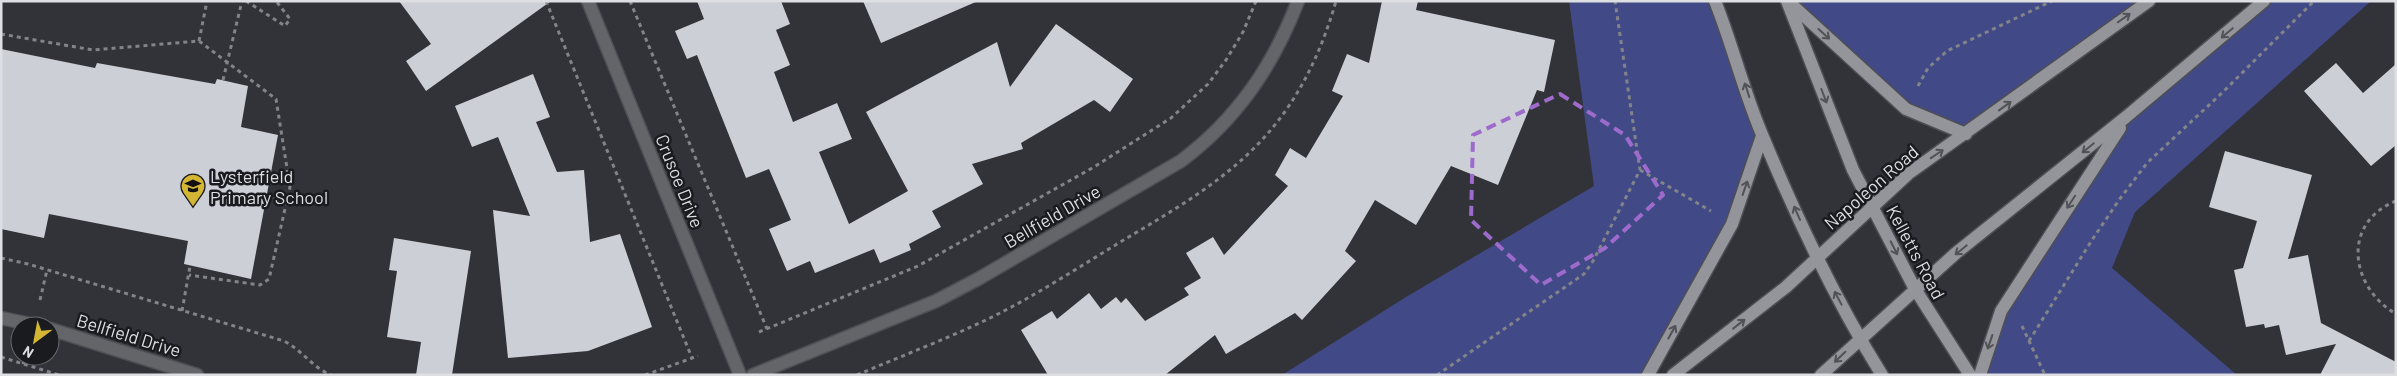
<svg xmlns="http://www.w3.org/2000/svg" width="2397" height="376" font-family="Barlow,sans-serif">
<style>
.green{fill:#414a86}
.building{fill:#cdcfd7}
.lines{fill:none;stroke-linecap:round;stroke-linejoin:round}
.minor-casing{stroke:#4e4f54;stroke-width:15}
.major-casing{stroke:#4e4f54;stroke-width:15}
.path{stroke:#838489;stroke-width:3;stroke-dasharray:4 4;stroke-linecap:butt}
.minor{stroke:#646568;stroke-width:12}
.major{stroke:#93959b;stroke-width:12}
.oneway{stroke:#505256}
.marked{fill:none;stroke:#9e6bcc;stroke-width:4;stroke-dasharray:10 6;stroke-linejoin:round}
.labels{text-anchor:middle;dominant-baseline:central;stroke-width:5;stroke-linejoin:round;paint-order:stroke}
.poi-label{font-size:18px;fill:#dedfe3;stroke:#1a1b1e;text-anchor:start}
.street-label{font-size:18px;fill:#dedfe3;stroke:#1a1b1e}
</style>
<rect width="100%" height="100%" fill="#323339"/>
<path class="green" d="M1569 1H1715L1762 136 1732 224 1648 375H1282L1406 297 1594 186Z
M1788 1H2149L1966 134 1906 109Z
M2262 1H2371L2135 212 2112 268 2237 375H1980L2001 311 2126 117Z"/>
<path class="building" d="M399 1H551L426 91 406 61 431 44Z
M697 1H781L790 24 776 30 790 65 774 72 793 122 837 103 852 139 819 152 849 224 908 191 866 112 997 42 1010 87 1056 24 1133 79 1110 112 1094 100 1021 143 1023 149 972 164 983 184 932 211 941 227 909 244 911 250 880 263 874 249 815 273 810 261 787 271 769 229 791 220 769 169 746 178 697 55 687 59 675 31 704 19Z
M863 1H978L881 43Z
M1382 1H1418L1416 10 1555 40 1544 92 1537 90 1498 185 1451 166 1416 225 1375 200 1345 251 1356 261 1302 320 1295 313 1226 354 1215 335 1165 375H1048L1021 330 1052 311 1057 319 1089 293 1101 309 1116 297 1121 303 1126 298 1145 321 1189 295 1184 288 1201 278 1186 253 1213 237 1224 255 1288 186 1275 175 1290 148 1306 158 1343 96 1332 91 1347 54 1369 63Z
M1 49 95 68 97 63 215 84 217 79 248 86 241 127 278 135 251 279 184 264 188 241 49 214 44 238 1 229Z
M2336 63 2363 93 2396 64V145L2371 166 2304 91Z
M533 74 550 117 536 122 557 172 584 170 590 242 620 234 652 327 588 351 508 358 493 210 530 216 498 137 472 147 455 106Z
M2225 151 2312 175 2288 259 2308 255 2321 323 2396 362V375H2320L2336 344 2286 355 2279 325 2265 328 2264 324 2246 327 2234 270 2243 268 2257 221 2209 207Z
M394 238 471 251 452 375H416L421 342 387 337 397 271 389 270Z"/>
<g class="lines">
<defs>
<path id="minor" d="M588 1 740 375
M1 318 40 326
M50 329 197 375
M753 375 936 301 978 279 1181 161C1237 119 1273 66 1298 1"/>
<path id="major" d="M1715 1C1733 46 1744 93 1763 137 1797 219 1835 300 1882 375
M1787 1 1853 170 1915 289 1970 375
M1790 3 1906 109 1966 134
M1648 375 1732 224 1762 136
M1673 375 1786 287 1908 174 2149 1
M1821 375 1956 253 2126 117 2264 1
M1980 375 2001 311 2120 128"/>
</defs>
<use href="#minor" class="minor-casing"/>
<use href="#major" class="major-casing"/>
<path class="path" d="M246 1 285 26 290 19 276 1
M546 1 692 358
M630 1 767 329
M1 34 93 50 199 41 276 99 290 187 269 279 260 285 189 275
M199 41 207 1
M223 80 242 1
M1918 86 1928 68 1947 51 2052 1
M1640 170 1711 211
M266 196 287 200
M2396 201C2341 223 2350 287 2396 314
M1 258 28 264 284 341C302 350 313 368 331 375
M40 300 47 270
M182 311 190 266
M2022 326 2045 375
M759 332 918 266 1094 167 1171 118 1208 84 1226 60 1243 32 1256 1
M2029 341 2092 240 2119 200 2147 163 2224 91 2314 1
M1 357 59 375
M23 364 25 356
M645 375 698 356
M857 375C901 356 947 339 990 318 1037 295 1082 265 1127 238 1184 204 1241 171 1281 117 1307 82 1324 43 1336 1
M1437 375 1584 274 1593 261 1640 170 1615 1"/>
<use href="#minor" class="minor"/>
<use href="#major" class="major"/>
</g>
<defs><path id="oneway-shaft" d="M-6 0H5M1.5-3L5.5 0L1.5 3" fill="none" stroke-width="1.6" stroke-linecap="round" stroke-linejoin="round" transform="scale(1.25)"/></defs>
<g class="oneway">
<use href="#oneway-shaft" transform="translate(2124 18) rotate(-35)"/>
<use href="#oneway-shaft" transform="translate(2227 33) rotate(140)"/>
<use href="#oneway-shaft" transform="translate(1824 34) rotate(42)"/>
<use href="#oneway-shaft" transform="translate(1747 90) rotate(-108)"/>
<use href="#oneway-shaft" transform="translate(1824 96) rotate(69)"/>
<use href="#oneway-shaft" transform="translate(2005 106) rotate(-36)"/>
<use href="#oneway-shaft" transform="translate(2088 148) rotate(141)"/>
<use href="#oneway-shaft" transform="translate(1937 154) rotate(-34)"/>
<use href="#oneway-shaft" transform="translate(1745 188) rotate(-71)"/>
<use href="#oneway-shaft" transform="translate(2071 202) rotate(123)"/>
<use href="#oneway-shaft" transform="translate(1797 213) rotate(-114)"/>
<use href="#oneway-shaft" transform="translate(1894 248) rotate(63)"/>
<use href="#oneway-shaft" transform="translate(1961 250) rotate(141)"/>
<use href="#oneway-shaft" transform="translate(1838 298) rotate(-118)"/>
<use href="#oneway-shaft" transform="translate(1739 324) rotate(-38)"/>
<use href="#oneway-shaft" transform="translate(1672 332) rotate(-61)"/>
<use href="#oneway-shaft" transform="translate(1990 342) rotate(109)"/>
<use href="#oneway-shaft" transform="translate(1840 357) rotate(136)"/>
</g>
<path class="marked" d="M1560 94 1625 135 1663 195 1605 248 1541 285 1471 220 1473 135Z"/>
<defs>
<symbol id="school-pin" viewBox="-11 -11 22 30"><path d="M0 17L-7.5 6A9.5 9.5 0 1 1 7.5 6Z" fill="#d4b635" stroke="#1a1b1e"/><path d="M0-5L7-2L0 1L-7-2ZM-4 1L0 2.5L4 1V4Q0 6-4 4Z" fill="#111"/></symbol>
</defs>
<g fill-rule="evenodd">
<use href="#school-pin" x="179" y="172" width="28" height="38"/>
</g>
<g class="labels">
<g class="poi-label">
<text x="210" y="176">Lysterfield<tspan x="210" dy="21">Primary School</tspan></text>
</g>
<g class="street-label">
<text transform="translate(680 181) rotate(68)">Crusoe Drive</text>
<text transform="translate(1871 187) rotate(-41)">Napoleon Road</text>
<text transform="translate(1052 216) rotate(-30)">Bellfield Drive</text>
<text transform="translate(1916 252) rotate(62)">Kelletts Road</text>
<text transform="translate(129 335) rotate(17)">Bellfield Drive</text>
</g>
</g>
<rect width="2397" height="376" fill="none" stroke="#dedfe3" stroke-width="5"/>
<g transform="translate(35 341) rotate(212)"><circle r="24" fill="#1a1b1e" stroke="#68696d"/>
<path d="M0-4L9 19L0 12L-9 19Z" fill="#d4b635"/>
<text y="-8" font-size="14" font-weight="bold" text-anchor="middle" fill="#dedfe3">N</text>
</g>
</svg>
